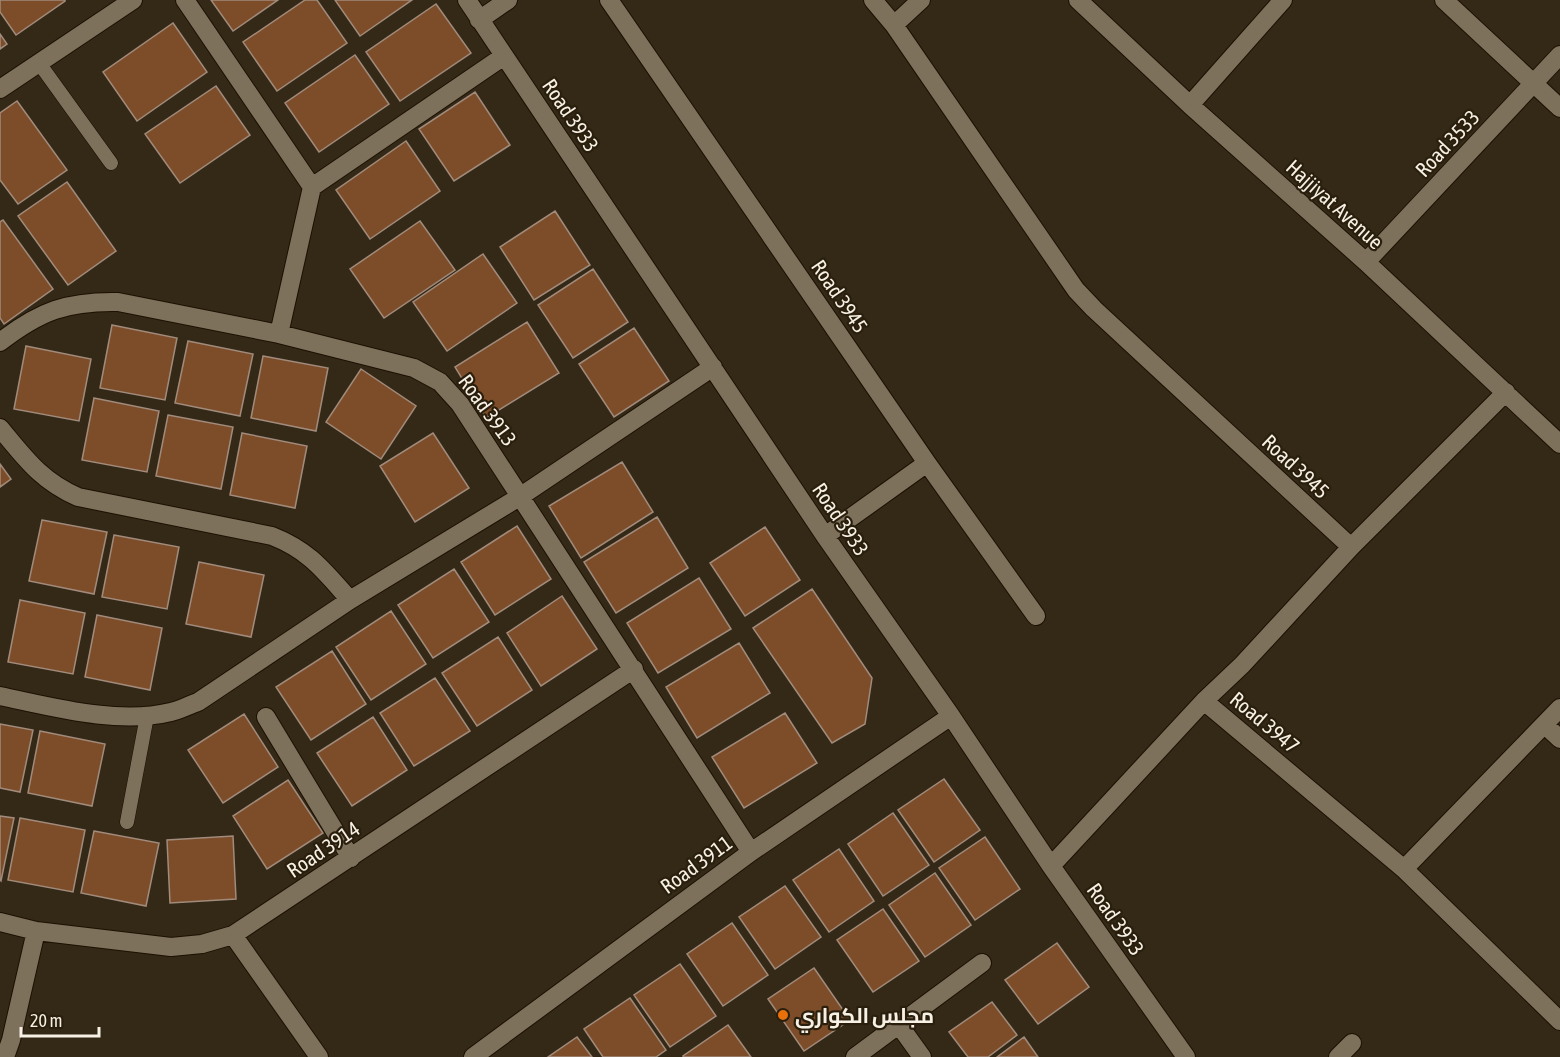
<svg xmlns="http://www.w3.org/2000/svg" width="1560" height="1057" font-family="'Asap Condensed',Cairo,sans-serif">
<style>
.building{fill:#7d4d29;stroke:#a18b7c;stroke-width:1.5}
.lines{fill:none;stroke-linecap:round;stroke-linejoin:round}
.lane-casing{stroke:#1c1102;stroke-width:15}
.street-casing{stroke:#1c1102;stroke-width:20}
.lane{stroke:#7d715c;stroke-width:14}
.street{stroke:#7d715c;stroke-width:18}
.food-dot{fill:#e8710a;stroke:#2a1f0d;stroke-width:2}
.labels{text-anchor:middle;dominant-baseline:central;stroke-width:4.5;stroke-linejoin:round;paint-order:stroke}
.street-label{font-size:21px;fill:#f7f0e4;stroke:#2a1f0d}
.poi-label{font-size:21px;font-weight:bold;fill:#f7f0e4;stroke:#2a1f0d;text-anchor:start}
</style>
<rect width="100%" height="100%" fill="#342917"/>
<path class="building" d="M0 0H65V1L16 35 0 12Z
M211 0H278L233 31Z
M305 0H317L347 43 277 91 243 42Z
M335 0H412L360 36Z
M436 4 471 53 400 101 366 52Z
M173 23 207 72 137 121 103 72Z
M0 34 7 44 0 49Z
M355 55 389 104 319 152 285 103Z
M216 86 250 135 180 183 145 134Z
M475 92 510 145 454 181 419 129Z
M17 101 67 170 18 204 0 180V113Z
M406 141 440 191 370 239 336 190Z
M67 182 116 251 68 285 18 216Z
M555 211 590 265 534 300 500 247Z
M3 220 53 289 4 324 0 318V222Z
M420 221 455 270 384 318 350 269Z
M483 254 517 303 447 351 413 302Z
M593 269 628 322 573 358 538 305Z
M527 322 559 373 486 418 455 367Z
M112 325 177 338 165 400 100 388Z
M634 328 669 381 614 417 579 364Z
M188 341 253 354 240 416 175 403Z
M26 346 91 359 79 421 14 409Z
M263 356 328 368 316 431 251 418Z
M361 369 416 406 381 459 326 422Z
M94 398 159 411 147 472 82 460Z
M168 415 233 427 221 489 156 476Z
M242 433 307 446 295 508 230 495Z
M433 433 469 488 415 522 380 466Z
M622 462 653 512 581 558 549 506Z
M0 464 11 479 0 487Z
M657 517 688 568 616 613 584 562Z
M42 520 107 532 94 594 29 581Z
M517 526 551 579 495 615 461 562Z
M765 527 800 580 745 616 710 563Z
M114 535 179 547 167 609 102 597Z
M199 562 264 575 251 637 186 624Z
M454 569 489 622 433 658 398 605Z
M699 578 731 629 658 673 627 623Z
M812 589 872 678 865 724 832 743 753 628Z
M562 596 597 649 541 686 507 633Z
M20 600 85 613 73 674 8 662Z
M391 611 426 664 371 700 336 647Z
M97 615 162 628 150 690 85 677Z
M498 637 532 690 477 726 442 673Z
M739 643 770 693 697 738 666 687Z
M332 651 366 704 311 740 276 687Z
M435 678 470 731 414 766 380 713Z
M785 713 817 763 744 808 712 757Z
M244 714 278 767 223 803 188 750Z
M373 717 407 770 352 806 317 753Z
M0 724 33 730 20 792 0 788Z
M40 731 105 744 92 806 28 793Z
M944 779 980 830 934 862 898 810Z
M288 780 323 833 267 869 233 816Z
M893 813 929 865 883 896 848 844Z
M0 816 14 818 1 881 0 880Z
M20 818 85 830 73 892 8 880Z
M94 831 159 843 146 906 81 893Z
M233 836 236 899 170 903 167 840Z
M985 837 1020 889 975 920 939 868Z
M839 849 874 901 829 932 793 880Z
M935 873 971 925 925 957 889 905Z
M785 886 821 937 775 969 739 917Z
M883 909 919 961 873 992 837 940Z
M732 923 768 975 723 1006 687 954Z
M1057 943 1089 987 1038 1024 1005 980Z
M680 964 716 1016 670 1047 634 995Z
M814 968 850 1020 804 1051 768 999Z
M630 998 666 1050 656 1057H603L584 1029Z
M992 1002 1017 1035 988 1057H968L949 1032Z
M728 1025 751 1057H683V1056Z
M577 1037 592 1057H548Z
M1024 1037 1038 1057H997Z"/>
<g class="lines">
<defs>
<path id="lane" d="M39 63 111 163
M127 822 147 716"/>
<path id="street" d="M185 0 312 187
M467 0 825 536 951 716 1051 866 1186 1057
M609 0 927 463 1036 616
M873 0 894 25 1076 290 1094 309 1351 547
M1078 0 1190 105 1366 262 1560 444
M1444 0 1560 108
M479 20 508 0
M894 25 921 0
M0 89 133 0
M1190 105 1283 0
M1366 262 1560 55
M279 334 312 187 504 56
M0 342C40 311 67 301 118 302L279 334 414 368 440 382 460 404 751 852
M0 428C25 458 41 481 78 497L272 536C310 551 324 571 350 600
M825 536 927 463
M0 696C53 707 118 725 171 712 180 710 189 705 198 702L350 600 521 496 713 367
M1204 701 1404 869 1560 1021
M266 717 351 858
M1545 725 1560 739
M1051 866 1204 701 1242 665 1351 547 1506 392
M1404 869 1560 708
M0 922 36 931 171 947 202 944 233 935 634 669
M233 935 319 1057
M899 1025 922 1057
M5 1057 11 1040 36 931
M473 1057 751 852 951 716
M855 1057 982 963
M1338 1057 1352 1043"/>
</defs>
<use href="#lane" class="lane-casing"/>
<use href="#street" class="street-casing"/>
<use href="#lane" class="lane"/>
<use href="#street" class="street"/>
</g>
<circle class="food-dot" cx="783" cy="1015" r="6"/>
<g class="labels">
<g class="street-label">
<text transform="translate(571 115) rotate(56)">Road 3933</text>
<text transform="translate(1447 143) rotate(-47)">Road 3533</text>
<text transform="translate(1335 204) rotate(42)">Hajjiyat Avenue</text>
<text transform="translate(840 296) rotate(56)">Road 3945</text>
<text transform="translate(488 410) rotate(54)">Road 3913</text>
<text transform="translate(1296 466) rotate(43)">Road 3945</text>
<text transform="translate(841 519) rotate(56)">Road 3933</text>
<text transform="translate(1265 722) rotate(40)">Road 3947</text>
<text transform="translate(323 849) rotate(-34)">Road 3914</text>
<text transform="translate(696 864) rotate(-36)">Road 3911</text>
<text transform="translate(1116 919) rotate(55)">Road 3933</text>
</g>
<g class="poi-label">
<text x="795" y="1015">مجلس الكواري</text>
</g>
</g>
<path d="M21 1027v9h78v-9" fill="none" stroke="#f7f0e4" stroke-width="3"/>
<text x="30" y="1027" font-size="18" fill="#f7f0e4" stroke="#2a1f0d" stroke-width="4.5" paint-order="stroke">20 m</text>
</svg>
